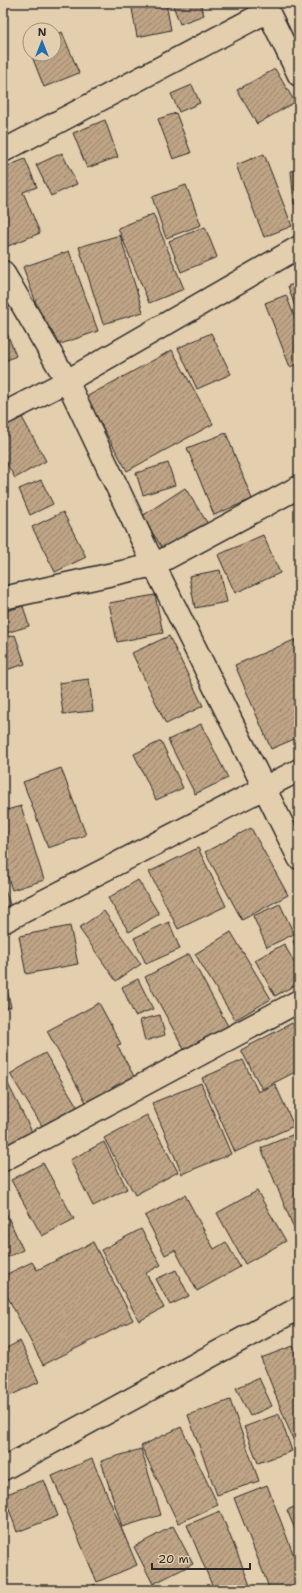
<svg xmlns="http://www.w3.org/2000/svg" width="302" height="1593" font-family="'Shantell Sans',sans-serif">
<style>
.building{fill:url(#building-hatch);stroke:#2b2b2b}
.lines{fill:none;stroke-linecap:round;stroke-linejoin:round}
.street-casing{stroke:#2b2b2b;stroke-width:25}
.secondary-casing{stroke:#2b2b2b;stroke-width:25}
.street{stroke:#e3cead;stroke-width:22}
.secondary{stroke:#e3cead;stroke-width:22}
</style>
<defs>
<pattern id="building-hatch" width="6" height="6" patternUnits="userSpaceOnUse"><rect width="6" height="6" fill="#bfa485"/><path d="M-1 1l2-2M0 6l6-6M5 7l2-2" fill="none" stroke="#9b866d"/></pattern>
</defs>
<rect width="100%" height="100%" fill="#e3cead"/>
<filter id="ink" filterUnits="userSpaceOnUse"><feTurbulence type="fractalNoise" baseFrequency=".025" numOctaves="2"/><feDisplacementMap in="SourceGraphic" scale="8" xChannelSelector="R" yChannelSelector="G"/><feConvolveMatrix kernelMatrix="1 2 1 2 8 2 1 2 1" color-interpolation-filters="sRGB"/></filter>
<g filter="url(#ink)">
<path class="building" d="M131 3H166L171 30 137 37Z
M172 3H200L204 15 180 24Z
M62 32 79 73 44 87 31 54H54V36Z
M275 69 295 102 257 124 237 90Z
M192 85 200 103 179 112 171 94Z
M176 113 191 153 173 159 158 119Z
M105 120 118 157 87 168 73 133Z
M62 153 77 184 51 196 36 165Z
M264 154 292 226 264 237 236 165Z
M25 159 37 187 23 192 40 233 3 248V168Z
M299 170V204H294L291 171Z
M186 185 201 225 166 238 152 197Z
M153 214 184 289 149 303 118 228Z
M205 227 217 257 181 272 169 241Z
M120 235 143 312 103 324 79 247Z
M69 251 98 331 52 347 23 267Z
M299 282V319L288 286Z
M286 295 299 328V363L290 367 265 303Z
M5 328 16 356 3 362V329Z
M211 333 231 374 197 389 178 348Z
M172 350 213 424 127 471 86 397Z
M19 412 46 461 15 478 3 457V421Z
M226 433 252 499 214 515 187 448Z
M168 463 175 485 143 495 136 473Z
M3 480 8 491 3 493Z
M41 480 53 504 30 515 19 489Z
M185 488 210 527 166 554 142 516Z
M63 512 86 557 55 572 32 527Z
M263 535 280 573 235 593 218 555Z
M220 570 227 602 195 608 189 576Z
M155 595 163 633 117 642 109 603Z
M23 606 29 626 3 634V612Z
M15 635 25 664 3 671V638Z
M169 636 203 706 166 724 132 653Z
M299 638V737L271 749 235 665Z
M89 679 93 711 63 714 59 683Z
M201 724 228 778 195 794 168 740Z
M161 741 183 788 156 800 134 754Z
M61 768 86 835 48 848 23 782Z
M21 806 44 880 12 890 3 862V811Z
M251 828 288 895 242 920 205 852Z
M198 848 226 906 178 929 149 872Z
M138 880 159 914 129 932 108 898Z
M3 885 11 907 3 910Z
M280 904 294 934 267 947 253 916Z
M104 911 141 964 116 981 79 928Z
M169 922 180 949 146 964 134 938Z
M70 926 78 964 26 974 19 936Z
M231 932 271 999 235 1020 195 954Z
M299 938V956L293 941Z
M284 944 299 971V983L275 996 255 960Z
M189 954 229 1028 185 1051 145 977Z
M3 972 11 1007 3 1009Z
M138 979 153 1009 135 1016 122 987Z
M99 1003 121 1044 117 1045 136 1080 88 1106 47 1031Z
M160 1015 165 1035 145 1041 140 1020Z
M292 1023 299 1035V1070L262 1089 241 1050Z
M45 1053 78 1108 44 1129 10 1074Z
M243 1060 258 1092 275 1084 294 1126 235 1152 202 1078Z
M3 1074 36 1140 3 1157Z
M201 1083 231 1154 182 1174 152 1103Z
M147 1115 178 1172 135 1195 104 1138Z
M299 1132V1229L295 1231 261 1148Z
M104 1142 127 1189 93 1206 70 1160Z
M43 1163 74 1219 42 1236 11 1180Z
M257 1191 286 1241 245 1264 217 1213Z
M185 1195 214 1249 226 1242 240 1267 197 1291 175 1250 165 1255 145 1216Z
M3 1206 23 1250 3 1259Z
M141 1229 161 1265 146 1273 164 1308 139 1321 101 1250Z
M93 1242 133 1320 43 1365 3 1288V1276L32 1262 37 1270Z
M176 1270 189 1296 170 1305 156 1279Z
M20 1341 39 1382 3 1399V1350Z
M293 1346 299 1361V1455L261 1358Z
M259 1378 272 1406 250 1416 236 1388Z
M230 1400 259 1481 217 1495 188 1415Z
M279 1414 292 1451 258 1463 244 1427Z
M181 1427 218 1505 178 1523 141 1446Z
M141 1449 161 1515 122 1527 101 1461Z
M92 1459 137 1565 97 1582 52 1476Z
M44 1480 58 1516 17 1532 4 1495Z
M267 1485 299 1569V1584L282 1590H270L234 1498Z
M299 1505V1533L297 1534 287 1510Z
M220 1511 252 1590H214L187 1525Z
M173 1526 193 1564 153 1584 134 1547Z
M95 1584 98 1590H84Z"/>
<g class="lines">
<defs>
<path id="street" d="M264 3 299 75
M3 151 268 11
M3 272 67 381 154 565 299 858
M3 414 67 381 299 247
M3 598 154 565 299 487
M3 922 299 770
M3 1160 299 1001"/>
<path id="secondary" d="M3 1469 299 1308"/>
</defs>
<use href="#street" class="street-casing"/>
<use href="#secondary" class="secondary-casing"/>
<use href="#street" class="street"/>
<use href="#secondary" class="secondary"/>
</g>
</g>
<rect width="302" height="1593" fill="none" stroke="#e3cead" stroke-width="16"/>
<rect x="8" y="8" width="286" height="1577" fill="none" stroke="#2b2b2b" stroke-width="1.5" filter="url(#ink)"/>
<g transform="translate(42 42)"><circle r="19" fill="#e3cead" stroke="#998d79"/>
<path d="M0-3L7 15L0 10L-7 15Z" fill="#1f6fb2"/>
<text y="-6" font-size="11" font-weight="bold" text-anchor="middle" fill="#2b2b2b">N</text>
</g>
<path d="M152 1563v6h98v-6" fill="none" stroke="#2b2b2b" stroke-width="2"/>
<text x="158" y="1563" font-size="12" fill="#2b2b2b" stroke="#e3cead" stroke-width="3" paint-order="stroke">20 m</text>
</svg>
